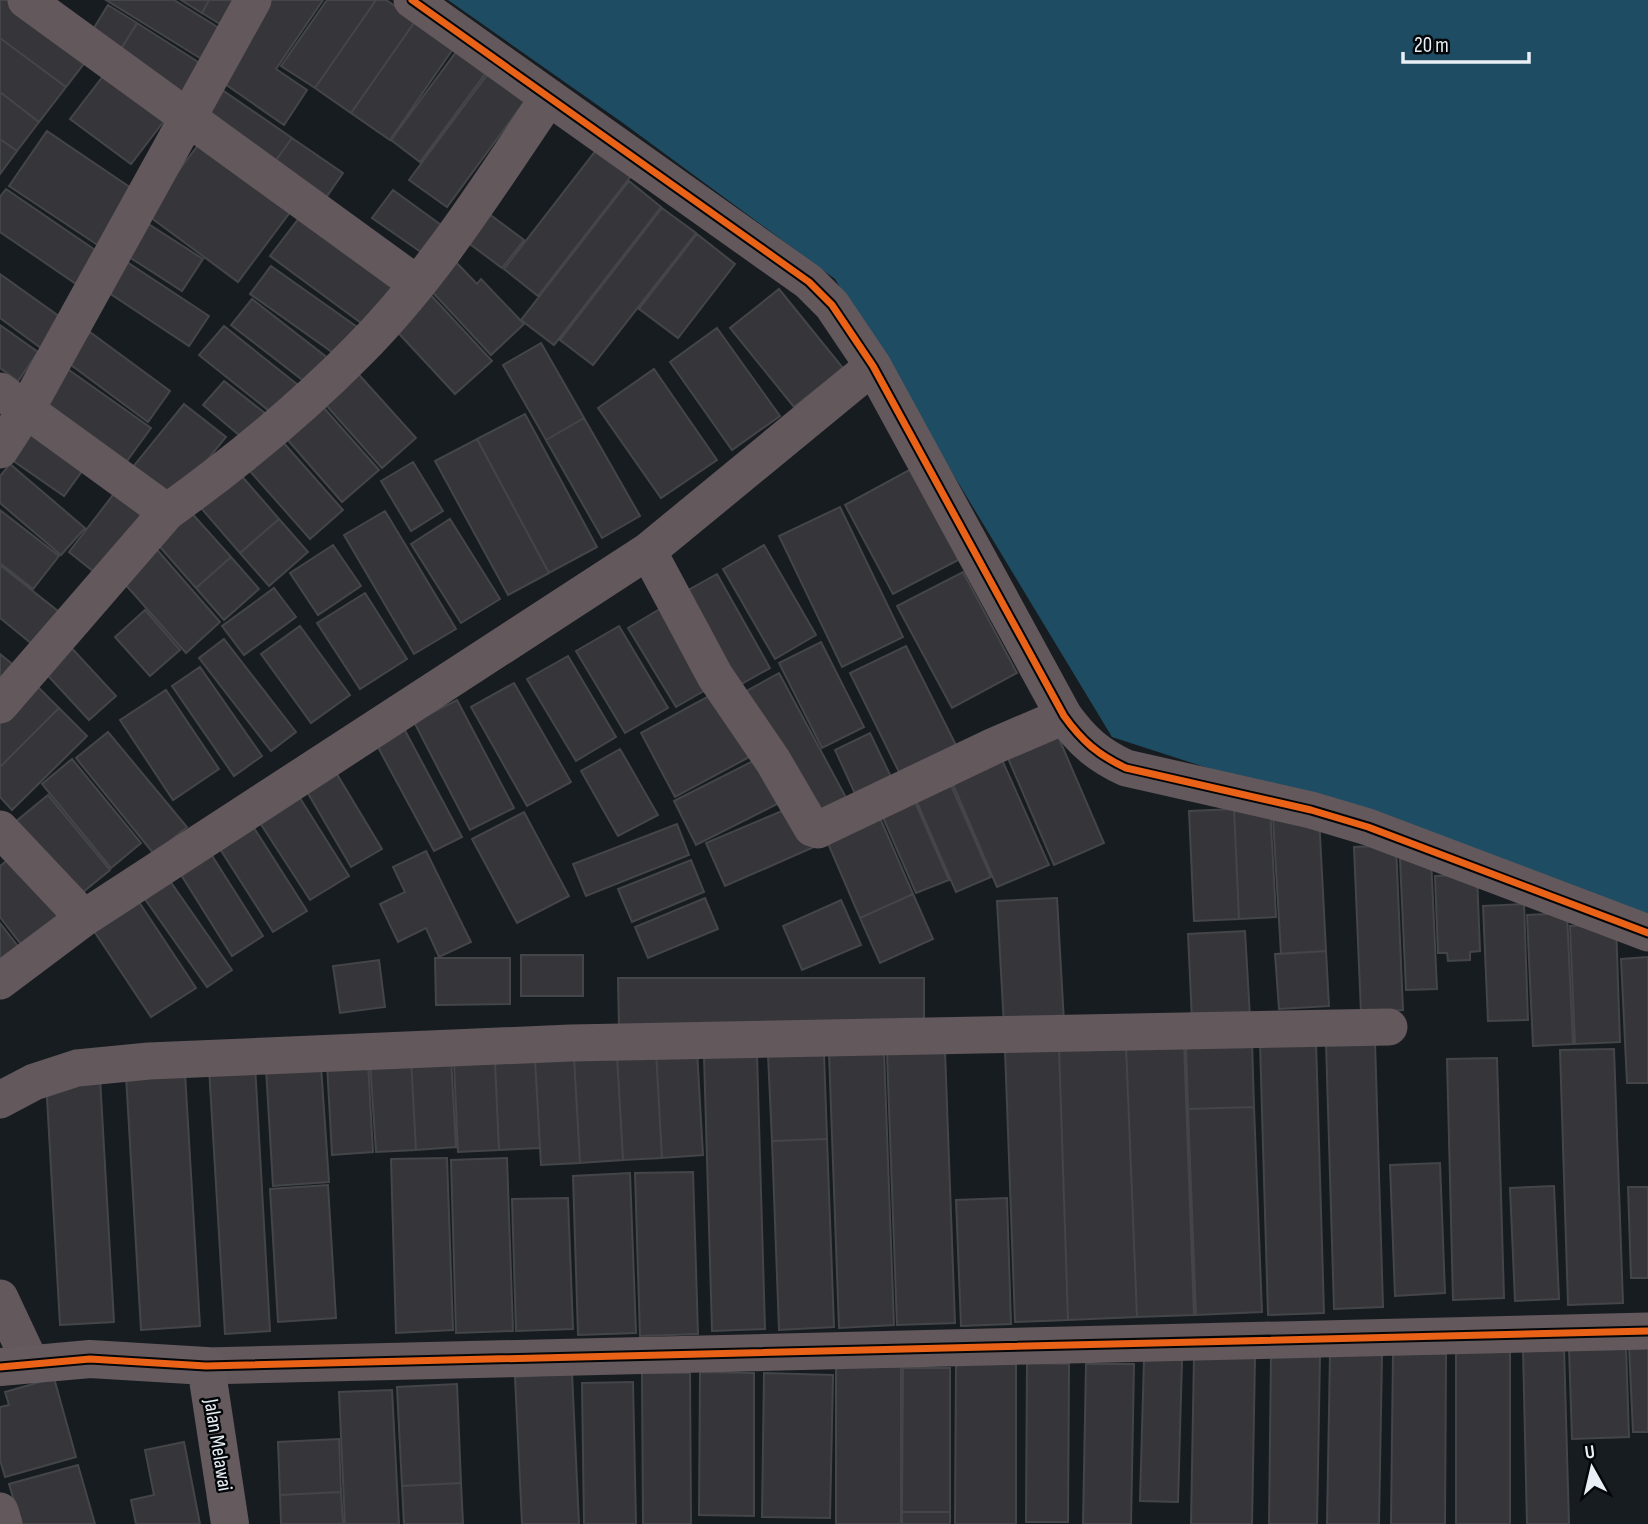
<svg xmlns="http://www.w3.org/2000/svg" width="1648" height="1524" font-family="'Sofia Sans Condensed',sans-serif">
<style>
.water{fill:#1e4c63}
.building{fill:#36363a;stroke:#444549;stroke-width:2}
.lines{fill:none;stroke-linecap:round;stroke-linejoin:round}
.street{stroke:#63585b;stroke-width:37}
.secondary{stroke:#655a5e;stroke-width:38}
.cycleway-casing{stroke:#04070a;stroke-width:11}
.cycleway{stroke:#ea6118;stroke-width:7}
.labels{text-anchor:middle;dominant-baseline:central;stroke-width:5;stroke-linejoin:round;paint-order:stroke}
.street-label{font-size:21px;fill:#e9eff6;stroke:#04070a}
</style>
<rect width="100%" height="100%" fill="#171c21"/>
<path class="water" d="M448 0H1648V915L1510 866 1112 737 835 279 623 123Z"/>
<path class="building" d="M0 0H15L90 56 66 87 0 38Z
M106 0H174L227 33 208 63Z
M181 0H209L202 13Z
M209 0H248L230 30 202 13Z
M264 0H323L276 69 307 90 284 125 212 75Z
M327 0H376L315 88 281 66Z
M376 0H386L416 20 351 113 315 88Z
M108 5 137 23 118 54 89 36Z
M416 20 455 46 390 140 351 113Z
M137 23 206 67 188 97 118 54Z
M0 38 66 87 39 122 0 92Z
M456 52 485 74 420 162 391 140Z
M104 75 164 121 131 164 70 119Z
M487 75 524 102 447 207 409 180Z
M218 87 292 138 271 167 198 117Z
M0 92 39 122 17 151 0 139Z
M47 131 137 192 99 246 9 186Z
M292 138 343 173 323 202 271 167Z
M0 139 17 151 0 174Z
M199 144 291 211 238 282 146 214Z
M597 149 631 176 538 296 504 269Z
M629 181 661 207 554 345 521 320Z
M6 189 101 254 79 286 0 232V197Z
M393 190 448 230 428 257 372 218Z
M481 208 524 240 502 268 459 236Z
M662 208 696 233 593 365 560 340Z
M306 209 403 281 368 328 270 256Z
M147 223 203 259 182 291 126 255Z
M697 234 735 264 678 338 639 309Z
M452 258 477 284 481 279 524 324 491 355 424 283Z
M127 262 209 316 189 346 106 291Z
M271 266 360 329 339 357 250 294Z
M0 274 63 319 41 348 0 318Z
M779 289 843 368 794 407 730 328Z
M427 291 492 361 455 394 390 324Z
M252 299 329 359 309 385 231 325Z
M0 325 38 352 18 381 0 368Z
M224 326 303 389 278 418 199 355Z
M717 328 780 416 732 450 670 362Z
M90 332 170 391 148 422 67 362Z
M541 343 584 418 546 440 503 365Z
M62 365 151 428 124 465 35 402Z
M352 367 416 438 382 468 318 396Z
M654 369 717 460 661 498 598 408Z
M224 381 266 414 245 440 203 405Z
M315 398 379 470 342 502 279 430Z
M184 404 226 437 174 501 132 468Z
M525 414 597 547 549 573 477 439Z
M584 418 640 516 602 538 546 440Z
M36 426 88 463 64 496 12 460Z
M275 433 343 510 310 539 241 461Z
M477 439 549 573 508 595 435 461Z
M413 462 443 511 411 531 381 481Z
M10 464 85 528 61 555 0 503V476Z
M234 467 279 519 240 553 195 501Z
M911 469 960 559 893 594 845 505Z
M123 482 152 505 98 575 69 552Z
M840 507 903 637 842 667 779 536Z
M188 509 231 557 196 588 153 539Z
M0 510 59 556 33 589 0 563Z
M385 511 456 629 414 654 344 535Z
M279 519 308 552 269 586 240 553Z
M450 519 500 599 461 623 411 544Z
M152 544 220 622 186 653 117 575Z
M333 545 361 586 318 615 290 573Z
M764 545 816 635 775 659 723 569Z
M231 557 259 589 224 620 196 588Z
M0 565 63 615 37 648 0 618Z
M963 572 1017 673 952 708 897 606Z
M717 574 770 668 729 691 676 597Z
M274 588 296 617 244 655 222 626Z
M365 593 407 659 360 689 317 623Z
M668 604 716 684 676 707 628 628Z
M145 610 180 650 150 676 115 637Z
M300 626 350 695 311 723 261 654Z
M619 626 668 708 625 733 576 651Z
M224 639 296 732 271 751 199 658Z
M66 642 116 696 89 720 39 666Z
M821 642 864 727 822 748 779 663Z
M906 646 960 753 903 780 850 673Z
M0 654 22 672 0 698Z
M568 656 616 737 576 761 527 679Z
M200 667 262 756 234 776 172 686Z
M779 673 850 805 813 824 743 693Z
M514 683 571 782 527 806 471 707Z
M35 684 59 708 0 767V719Z
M166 690 219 769 173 800 120 720Z
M718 691 753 755 675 797 641 733Z
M457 700 514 808 470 830 414 722Z
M59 708 87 736 12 810 0 797V767Z
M401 723 462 837 434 851 373 738Z
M1054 727 1104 843 1054 865 1004 749Z
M108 732 187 827 154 854 76 758Z
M870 733 893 781 857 798 835 750Z
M620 749 658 815 618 836 581 771Z
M999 753 1049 865 997 887 949 775Z
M763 756 785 800 696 845 674 801Z
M72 759 141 843 111 868 42 784Z
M329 761 382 849 351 867 299 778Z
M947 776 991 877 956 892 912 791Z
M293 787 349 876 310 900 253 812Z
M48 795 110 870 77 897 14 823Z
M912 795 949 880 916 893 879 808Z
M796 805 814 847 725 886 706 843Z
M1270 806 1276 917 1239 919 1234 809Z
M1234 809 1239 919 1194 921 1189 811Z
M877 811 913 894 860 918 824 834Z
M524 812 569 896 517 923 472 839Z
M1319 816 1326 951 1281 954 1273 818Z
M247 817 307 911 273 932 213 838Z
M677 824 689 855 586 896 573 864Z
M204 843 263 936 232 956 173 862Z
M1396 845 1403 1010 1361 1013 1354 847Z
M426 851 471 942 439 957 426 928 398 942 380 904 405 892 393 867Z
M18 852 70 919 27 952 0 917V866Z
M1431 858 1437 989 1406 990 1400 859Z
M691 860 704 892 632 922 618 889Z
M161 868 232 970 207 987 135 885Z
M1477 874 1480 951 1470 952V960L1448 961 1447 953H1438L1435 876Z
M133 893 196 988 151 1017 88 922Z
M913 894 933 939 880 963 860 918Z
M705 898 718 929 648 958 635 927Z
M1057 898 1064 1022 1004 1026 997 901Z
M841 900 861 945 802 970 783 926Z
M1524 904 1528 1020 1488 1021 1483 906Z
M1567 913 1573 1044 1533 1046 1527 915Z
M0 923 24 954 0 972Z
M1616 923 1620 1042 1575 1044 1570 926Z
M1245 931 1250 1017 1192 1020 1188 934Z
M1326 951 1329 1006 1279 1009 1275 954Z
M521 955H583V996H521Z
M1648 957V1083H1627L1621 959Z
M435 958H510V1004L436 1005Z
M379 960 385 1007 340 1013 333 966Z
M618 978H924V1029H619Z
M1252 1041 1254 1107 1188 1109 1186 1043Z
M1316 1041 1324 1313 1268 1315 1260 1043Z
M1375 1041 1383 1307 1334 1309 1326 1042Z
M1184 1043 1194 1315 1137 1317 1126 1046Z
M1126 1046 1137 1317 1068 1320 1059 1048Z
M1059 1048 1068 1320 1015 1322 1005 1050Z
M1614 1049 1623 1303 1568 1305 1560 1050Z
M697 1050 703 1155 662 1158 656 1052Z
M884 1051 894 1325 839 1328 829 1053Z
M945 1051 955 1323 897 1325 887 1053Z
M656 1052 662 1158 623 1160 617 1055Z
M824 1053 827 1139 772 1141 768 1055Z
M757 1054 765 1329 712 1331 704 1056Z
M617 1055 623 1160 580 1163 574 1057Z
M451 1057 456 1147 416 1150 411 1059Z
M574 1057 580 1163 541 1165 535 1059Z
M1497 1058 1504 1298 1453 1300 1447 1059Z
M411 1059 416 1150 376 1152 370 1062Z
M535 1059 540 1148 499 1150 495 1062Z
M368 1062 373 1152 332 1155 327 1064Z
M495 1062 499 1150 458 1152 454 1064Z
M255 1065 270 1331 225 1334 209 1068Z
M321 1066 329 1182 273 1186 266 1069Z
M185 1073 200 1326 141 1330 126 1076Z
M100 1078 114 1322 60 1325 46 1081Z
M1254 1107 1262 1312 1196 1315 1188 1109Z
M827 1139 834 1327 779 1330 772 1141Z
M447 1158 453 1330 396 1333 391 1159Z
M507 1158 513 1331 456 1333 451 1160Z
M1440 1163 1445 1293 1395 1296 1390 1165Z
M693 1172 698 1334 640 1336 635 1173Z
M630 1173 636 1333 578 1335 573 1176Z
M328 1185 336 1318 278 1322 270 1189Z
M1554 1186 1559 1299 1515 1301 1510 1188Z
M1628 1187H1648V1278H1631Z
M568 1198 573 1329 516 1331 512 1199Z
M1007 1198 1011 1324 961 1326 956 1200Z
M1648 1344V1432H1633L1629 1345Z
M1626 1346 1629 1437 1572 1439 1569 1348Z
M1564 1347 1569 1524H1527L1523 1348Z
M1456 1349H1510V1524H1456Z
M1330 1353 1382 1354 1379 1524H1327Z
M1393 1353 1446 1354 1445 1524H1391Z
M1271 1355H1320L1317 1524H1269Z
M1194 1356 1255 1357 1252 1524H1191Z
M1144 1359 1182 1360 1178 1502 1140 1501Z
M956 1363 1016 1364V1524H955Z
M1027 1363 1069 1364 1068 1522H1026Z
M1086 1364H1134L1131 1524H1083Z
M836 1367H901V1524H836Z
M903 1368H950V1512H902Z
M700 1372 754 1373V1516L699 1515Z
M572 1373 579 1524H522L515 1377Z
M642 1373H690L691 1524H643Z
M764 1373 833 1375 830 1518 762 1517Z
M54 1378 76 1457 5 1477 0 1460V1407L9 1405 5 1392Z
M633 1382 636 1524H584L582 1383Z
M457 1384 461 1483 402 1486 397 1387Z
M392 1390 399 1524H345L339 1392Z
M339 1439 341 1492 280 1495 278 1442Z
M184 1442 200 1524H136L131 1500 154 1495 145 1450Z
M78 1465 95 1524H21L9 1484Z
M461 1483 463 1524H404L402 1486Z
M341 1492 343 1524H281L280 1495Z
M902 1512H950V1524H902Z"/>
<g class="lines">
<path class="street" d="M26 0 417 284
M412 0 809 282 832 305 873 366 1064 716C1082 741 1098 755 1126 768L1311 810 1368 827 1648 933
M0 391 167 512 0 705
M0 450 26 410 253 0
M167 512C234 464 300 410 358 351 433 276 490 184 549 97
M648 551 715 676 773 761 812 828 818 830 826 826 994 746 1064 716
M0 829 84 918
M0 981 84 918 648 551 873 366
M0 1100 34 1082 77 1068 149 1061 570 1043 1389 1027
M0 1298 31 1364
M206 1366 1648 1331
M0 1511 4 1524"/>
<path class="secondary" d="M0 1367 90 1359 206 1366 230 1524"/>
<defs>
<path id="cycleway" d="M412 0 809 282 832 305 873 366 1064 716C1082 741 1098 755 1126 768L1311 810 1368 827 1648 933
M0 1367 90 1359 206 1366 1648 1331"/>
</defs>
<use href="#cycleway" class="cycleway-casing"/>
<use href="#cycleway" class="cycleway"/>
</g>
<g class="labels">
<g class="street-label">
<text transform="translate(218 1445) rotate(81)">Jalan Melawai</text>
</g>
</g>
<g transform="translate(1592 1468) rotate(352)" stroke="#04070a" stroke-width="5" paint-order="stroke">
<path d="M0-5L12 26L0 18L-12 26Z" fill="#e9eff6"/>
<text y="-10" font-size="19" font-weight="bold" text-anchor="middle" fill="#e9eff6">U</text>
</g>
<path d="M1403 52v10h126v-10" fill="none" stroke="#e9eff6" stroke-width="3.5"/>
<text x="1414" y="52" font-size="21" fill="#e9eff6" stroke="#04070a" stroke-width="5" paint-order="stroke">20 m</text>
</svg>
